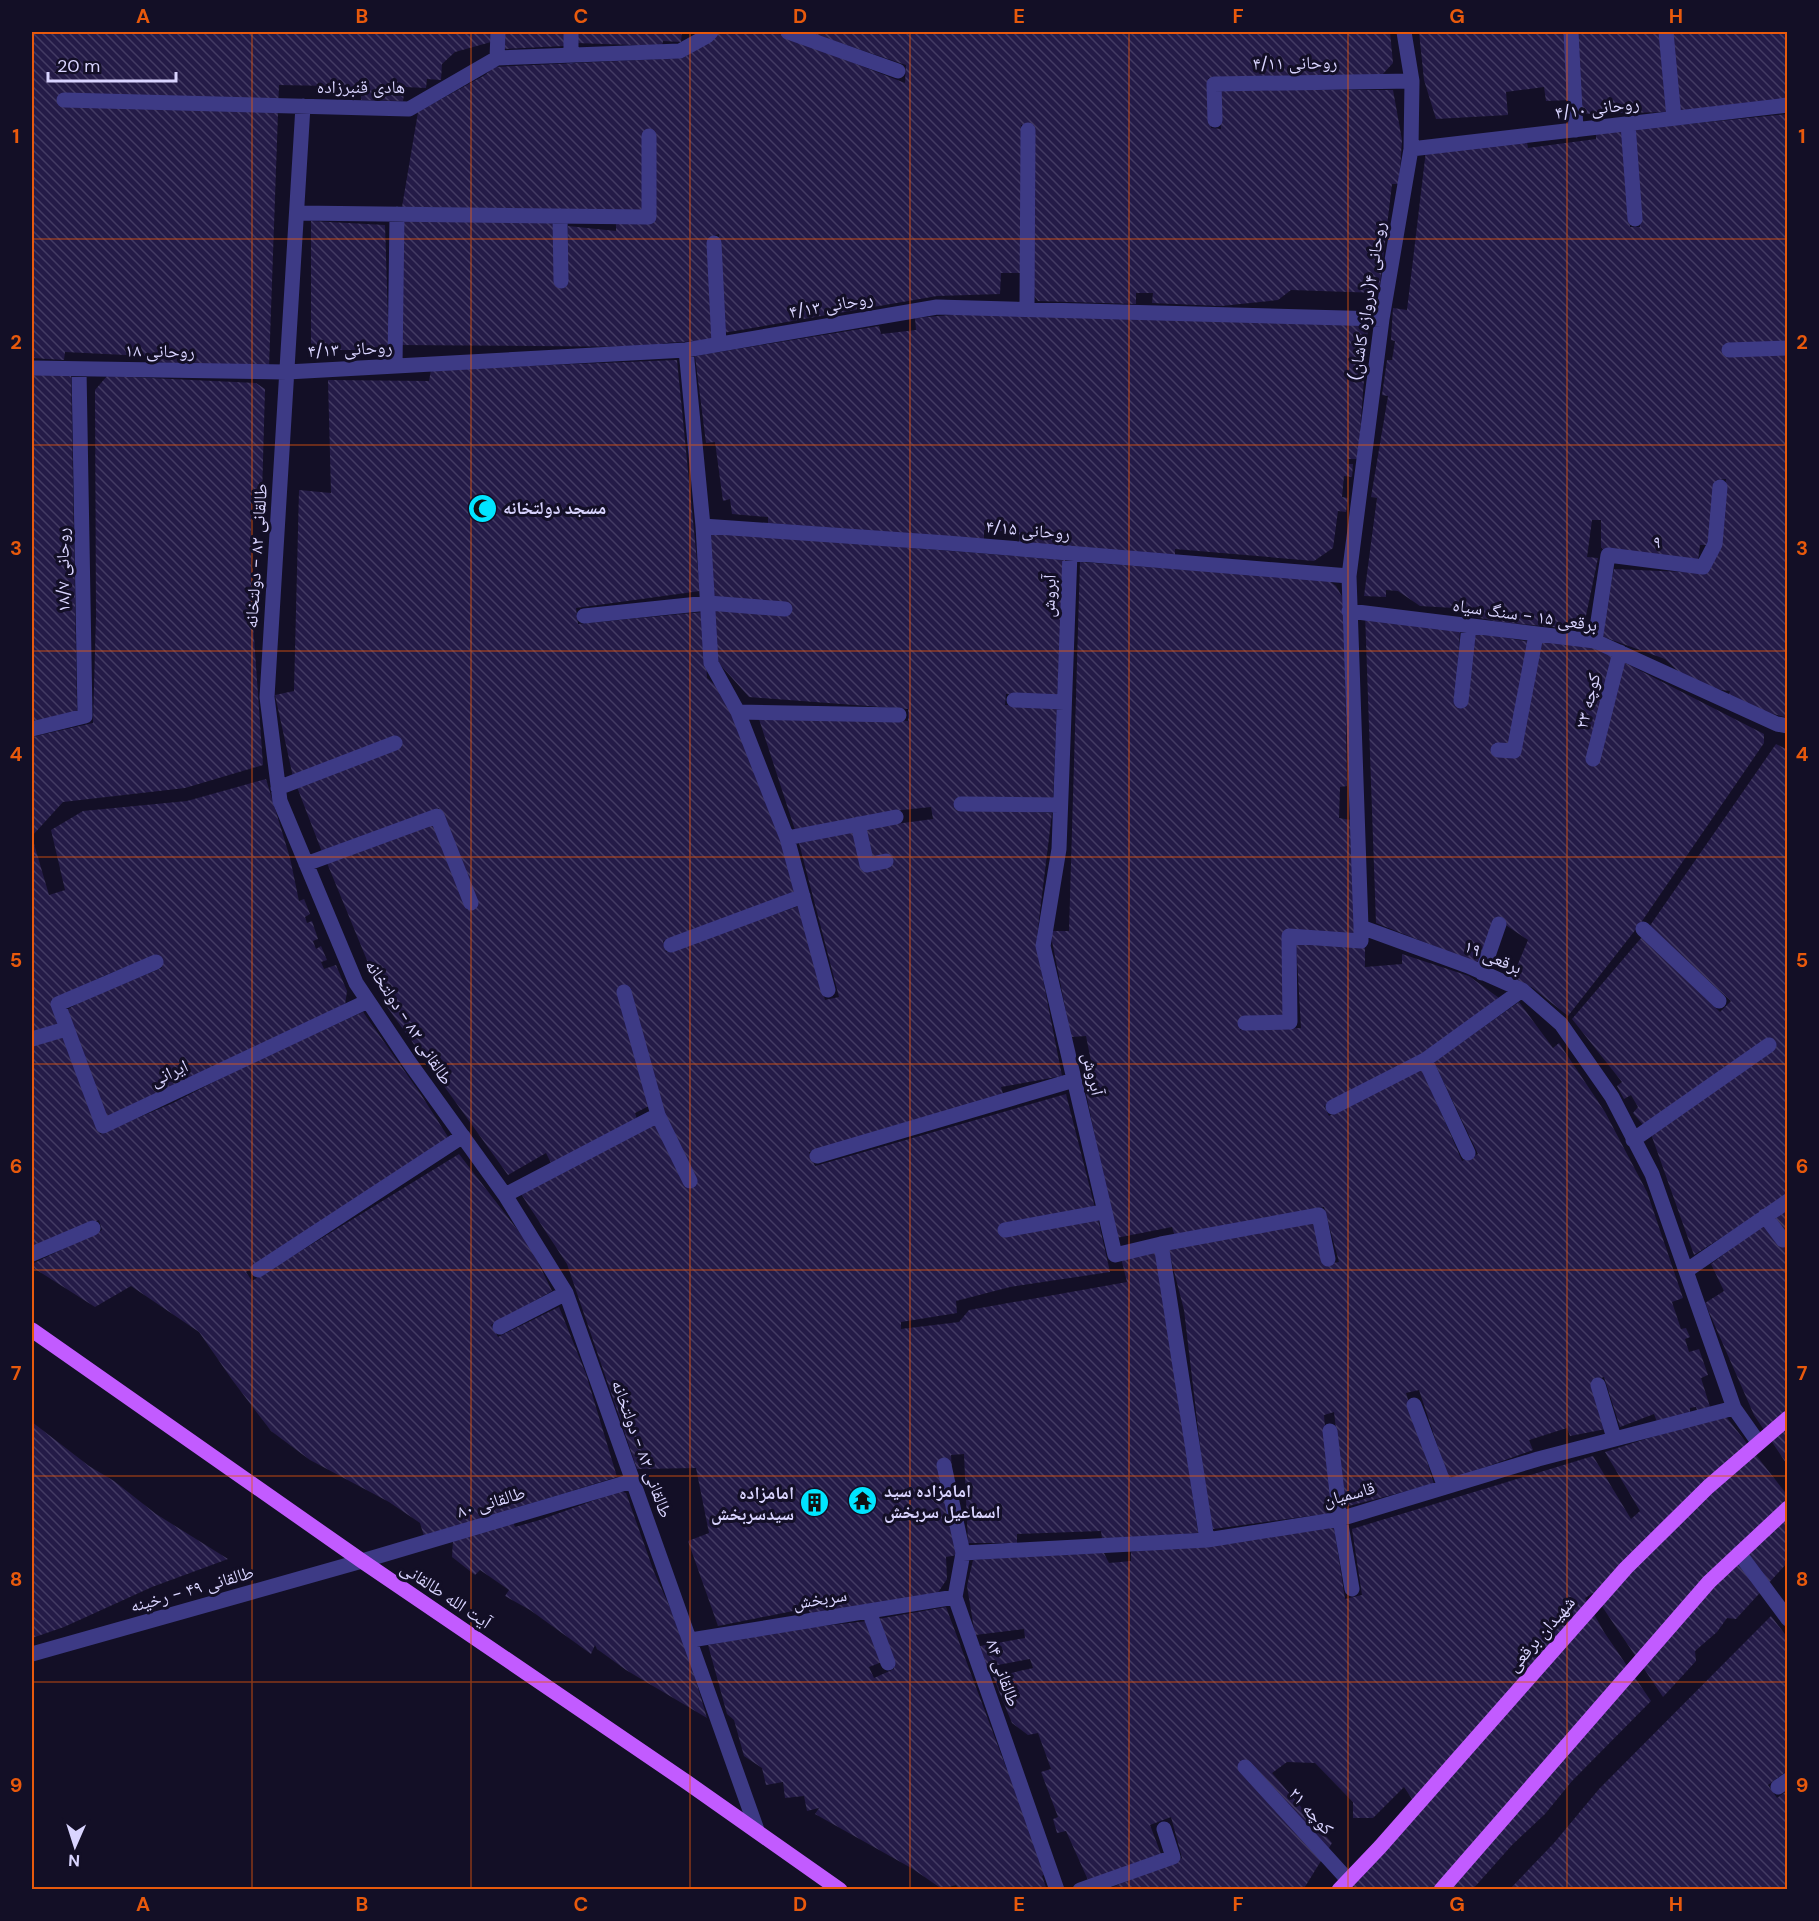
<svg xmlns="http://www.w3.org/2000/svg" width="1819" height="1921" font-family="'DM Sans','Noto Naskh Arabic',sans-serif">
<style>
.building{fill:url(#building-back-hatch)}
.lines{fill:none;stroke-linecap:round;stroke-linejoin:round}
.minor{stroke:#3d3a85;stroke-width:15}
.major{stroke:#c25bff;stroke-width:15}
.grid{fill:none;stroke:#e8590c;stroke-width:1.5;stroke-opacity:0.55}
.labels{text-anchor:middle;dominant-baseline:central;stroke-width:6;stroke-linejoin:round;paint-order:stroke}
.street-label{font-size:18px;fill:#d9d4ff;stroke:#130f26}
.poi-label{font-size:18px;font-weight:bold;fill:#d9d4ff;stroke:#130f26;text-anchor:start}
.neatline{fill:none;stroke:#e8590c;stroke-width:2}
.grid-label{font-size:20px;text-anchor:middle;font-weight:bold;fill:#e8590c}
</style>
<defs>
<pattern id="building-back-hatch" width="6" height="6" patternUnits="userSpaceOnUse" patternTransform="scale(1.5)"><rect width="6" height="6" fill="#241b47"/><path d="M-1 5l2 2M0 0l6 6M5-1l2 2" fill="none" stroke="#433b63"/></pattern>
</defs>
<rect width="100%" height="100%" fill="#130f26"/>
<path class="building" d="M32 32H491V42L455 52 442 64 441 80 427 79 426 88 405 87 403 101 361 100V92H332L333 86 279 85 269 367 146 362V356L65 352 64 360 32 358Z
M505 32H565L564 46 504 49Z
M577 32H682L681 42 663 41 662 46 576 43Z
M720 32H774L905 83 906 65 808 32H1390L1393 63 1382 75 1208 78 1211 128 1221 129 1220 90H1393L1402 140 1399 184H1392L1379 293 1291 290 1278 300 1221 306 1152 303 1153 293H1136V304L1038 301 1031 292 1034 125H1021V273H1001L1000 294 937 296 723 333 719 234 709 237 712 340 664 343 654 347 400 345 403 218 554 221 565 284 568 226 616 231V221L642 211 402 207 418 112 485 75 494 67 683 58 712 40Z
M1419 32H1565L1570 100 1546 101 1544 87 1506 92 1508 115 1436 119 1424 80Z
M1575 32H1661L1669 112 1580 114Z
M1671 32H1788V100L1680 115Z
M1788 114V342L1724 344V356L1788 353V718L1727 701 1730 691 1705 688 1680 673 1665 659 1601 636 1614 569 1707 573 1720 548 1726 479 1716 480 1709 545H1700L1698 561 1611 558 1601 547V520H1592L1587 557 1598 558 1583 630 1501 622 1470 616 1471 609 1420 606 1398 591 1386 590V597L1364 596 1377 498 1371 497 1388 396 1382 395 1387 360H1392L1395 341 1391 340 1393 308 1407 310 1427 142H1527L1528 148 1596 139V128H1622L1630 227H1640L1633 127 1690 124Z
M311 221 385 225 389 350H315L311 343Z
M1369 313 1358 459H1347V464H1353L1352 477 1344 476 1342 497 1348 498 1346 512 1338 511 1333 548 1314 561 1175 549V556L1019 544V532L984 530V539L768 523V517L732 514 730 499 723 501 715 442 706 443 695 356 879 326 881 334 916 330 915 318 951 315Z
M677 360 700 591 576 608 578 624 703 612 707 678 741 708 796 892 663 941 666 952 799 906 825 1000 839 997 799 843 854 831 862 871 890 866 872 859 865 828 933 819 931 807 902 810 795 830 757 713 908 721V709L749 697 716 660 709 532 1065 560 1057 697 1006 694 1005 705 1057 707 1053 799 957 798 955 809 1052 813 1036 944 1062 1076 1001 1087 1003 1094 809 1152 815 1166 1066 1094 1095 1208 999 1227 1001 1236 1098 1219 1110 1272 1010 1287 956 1301 957 1313 901 1322V1329L959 1322 969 1310 1127 1282 1120 1254 1158 1250 1198 1533 1102 1539 1101 1531 1017 1534V1543H968L964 1454 951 1455 957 1555 946 1557 947 1579 937 1594 811 1617 808 1608 718 1626 688 1541 709 1533 696 1468 637 1469 567 1264 521 1194 654 1121 651 1105 635 1113 638 1122 553 1167 546 1153 508 1175 385 1004 327 863 435 822 467 910 478 905 439 808 322 852 297 787 402 747 398 738 293 777 275 695 294 691 299 490 331 493 328 380 429 381 431 370Z
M32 369 71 371 77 712 32 724Z
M107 376 256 383 265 389 262 495 251 494V546L252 610 263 765 185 788 63 802 32 836V737L93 723 96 616 95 390Z
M1080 562 1328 580 1336 586 1344 600 1347 786 1340 787 1339 818 1351 820 1355 936 1296 930 1285 1017H1240V1030L1301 1028 1296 941 1365 945V967L1402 964V954L1469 976 1499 998 1423 1054 1324 1106 1329 1116 1422 1068 1462 1161 1478 1154 1434 1062 1519 1002 1553 1048 1559 1043 1605 1112 1647 1192 1683 1298 1672 1302 1681 1329 1686 1328 1690 1337 1685 1339 1689 1352 1699 1349 1708 1375 1701 1378 1710 1407 1697 1411 1696 1407 1690 1408V1412L1657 1422 1654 1414 1620 1427 1604 1377 1591 1381 1606 1429 1570 1436 1567 1428 1529 1440 1533 1450 1449 1480 1419 1390 1406 1393 1434 1484 1345 1507 1334 1412 1324 1415 1332 1513 1213 1529 1209 1521 1184 1310 1168 1248 1315 1222 1325 1264 1339 1262 1324 1207 1175 1237 1172 1227 1116 1238 1086 1093 1097 1091 1086 1036 1071 1037 1050 931H1069Z
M1365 613 1460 630 1455 705 1465 707 1473 632 1531 642 1509 744 1494 743V754H1507L1540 640 1596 648 1764 734V743L1640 924 1568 1016 1533 988 1512 978 1528 940 1497 919 1477 963 1376 923Z
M1776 744 1788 750V1195L1694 1255 1651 1134 1633 1113 1638 1107 1631 1095 1624 1099 1617 1086 1622 1082 1572 1019 1642 937 1720 1012 1731 1001 1649 927Z
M266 779 290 858 299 901 304 899 310 914 305 917 307 923 312 921 318 939 313 941 316 949 321 946 327 960 321 962 324 969 336 965 347 991 345 1005 106 1118 65 1011 82 1001 162 968 157 955 108 974 51 1000 59 1027 32 1034V837L49 895 65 890 51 830 83 811 187 801Z
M363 1012 420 1093 450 1140 246 1272 252 1281 459 1154 530 1246 552 1291 491 1325 498 1337 559 1307 586 1374 617 1477 424 1536 420 1523 389 1502 310 1460 271 1431 233 1381 199 1332 131 1286 95 1307 32 1267V1264L102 1230 99 1220 32 1246V1046L64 1036 100 1134 173 1103 239 1069Z
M1788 1208V1237L1772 1216Z
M1765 1223 1788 1241V1466L1754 1415 1705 1303 1724 1291 1711 1264Z
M1724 1414 1788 1496V1562L1736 1619 1727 1618 1717 1632 1695 1651 1696 1661 1663 1697 1593 1593 1585 1598 1604 1632 1651 1701 1572 1781 1545 1814 1512 1845 1472 1890H1340L1418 1808 1404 1787 1373 1818H1353V1802L1315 1763 1287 1762 1272 1773 1332 1843 1303 1890 1108 1889 1182 1858 1171 1817 1150 1825 1161 1854 1088 1880 1066 1831 1057 1833 1053 1819 1058 1817 1041 1772 1051 1769 1038 1733 1028 1735 1012 1723 993 1677 1033 1668 1030 1659 987 1667 980 1646 1025 1638 1024 1629 975 1635 967 1586 973 1560 1103 1551 1109 1563 1131 1561V1552L1334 1527 1345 1599 1362 1595 1352 1529 1593 1456 1631 1519 1640 1511 1605 1452Z
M32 1422 89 1466 114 1481 156 1514 228 1559 152 1587 64 1627 32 1638Z
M620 1491 626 1493 654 1572 682 1634 707 1718 626 1670 597 1649 595 1645 591 1654 530 1610 505 1596 509 1590 480 1570 475 1575 452 1557 453 1540 513 1522 515 1527 540 1520Z
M946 1607 1007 1770 1014 1769 1049 1872 1042 1876 1047 1890H959L956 1885 942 1889 913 1869 815 1814 819 1808 807 1811 804 1796 785 1798 783 1782 766 1785 762 1768 744 1756 734 1720 727 1714 708 1645 804 1628 868 1621 882 1662 869 1667 874 1678 894 1669 878 1619Z
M1771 1616 1788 1638V1770L1768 1785 1777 1798 1788 1790V1890H1509L1554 1843 1599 1789Z"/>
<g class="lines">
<path class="minor" d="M788 32 898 71
M1404 32 1412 81 1411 149 1382 319 1349 576 1361 927 1468 966 1522 990 1561 1024 1612 1097 1652 1174 1734 1408 1758 1442
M1571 32 1576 130
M1666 32 1674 118
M571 56V32
M497 58 498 32
M64 100 409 109 497 58 680 51 707 36 711 32
M303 106 267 697 280 801 356 983 409 1062 505 1195 566 1293 757 1830
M1215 120 1214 84 1412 81
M1628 124 1635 219
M1411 149 1788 105
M297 213 649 217V136
M560 216 561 281
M714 243 719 344
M1027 309 1028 130
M686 350 703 526 711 663 738 712 787 838 828 990
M1729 350 1788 348
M395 366 397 214
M32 368 287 372 686 350 937 307 1382 319
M703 526 947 543 1349 576
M1070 553 1059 849 1043 946 1115 1255 1161 1244 1207 1540
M1349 611 1595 641 1777 724 1788 726
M584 616 708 603 785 609
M1595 641 1608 555 1703 567 1715 544 1720 487
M1014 700 1064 702
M1461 701 1469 626
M738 712 899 715
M32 729 85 716 79 369
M1498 750 1514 751 1536 635
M1593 759 1620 652
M278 788 395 743
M961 804 1060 805
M858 824 867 865 886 861
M787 838 896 817
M306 864 437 816 471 903
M1643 929 1719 1001
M671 945 803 896
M156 962 58 1004 103 1126 368 1001
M1482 973 1499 924
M624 992 658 1115 690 1181
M1245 1023 1290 1022 1289 936 1361 941V927
M32 1039 66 1029
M1425 1060 1468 1153
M1333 1107 1425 1060 1522 990
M1633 1140 1769 1045
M817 1156 1074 1080
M505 1195 658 1115
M1765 1216 1783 1240
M1005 1230 1103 1212
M1161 1244 1319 1215 1328 1259
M32 1254 93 1228
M258 1270 463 1136
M1686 1271 1788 1201
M500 1327 566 1293
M1598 1385 1614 1438
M1414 1405 1445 1487
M1330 1431 1340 1519 1352 1589
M944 1465 963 1553 955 1597 1057 1890
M963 1553 1207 1540 1340 1519 1538 1459 1734 1408
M1739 1553 1788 1619
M869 1611 888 1663
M691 1640 955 1597
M32 1654 362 1561 632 1481
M1245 1767 1348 1880
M1778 1787 1788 1780
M1080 1890 1173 1857 1164 1829"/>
<path class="major" d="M32 1330 362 1561 688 1783 840 1890
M1339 1890 1380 1847 1626 1568 1708 1487 1788 1418
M1441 1890 1709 1582 1788 1508"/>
</g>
<path class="grid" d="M252 32V1890M471 32V1890M690 32V1890M910 32V1890M1129 32V1890M1348 32V1890M1567 32V1890M32 239H1788M32 445H1788M32 651H1788M32 857H1788M32 1064H1788M32 1270H1788M32 1476H1788M32 1682H1788"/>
<defs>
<symbol id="mosque-disc" viewBox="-11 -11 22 22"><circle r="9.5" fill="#00e5ff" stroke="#130f26"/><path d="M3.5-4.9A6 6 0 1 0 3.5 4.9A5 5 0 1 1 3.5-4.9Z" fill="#111"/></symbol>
<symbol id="temple-disc" viewBox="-11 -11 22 22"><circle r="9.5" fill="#00e5ff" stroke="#130f26"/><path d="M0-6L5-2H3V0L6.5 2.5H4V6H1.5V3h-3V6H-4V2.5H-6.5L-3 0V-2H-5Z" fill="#111"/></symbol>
<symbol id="building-disc" viewBox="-11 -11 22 22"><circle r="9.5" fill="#00e5ff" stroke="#130f26"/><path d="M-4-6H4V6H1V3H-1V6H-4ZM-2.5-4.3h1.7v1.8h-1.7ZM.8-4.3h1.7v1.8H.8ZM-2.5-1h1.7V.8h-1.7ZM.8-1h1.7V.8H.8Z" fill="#111"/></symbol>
</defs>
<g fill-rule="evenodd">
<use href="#mosque-disc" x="466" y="492" width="33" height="33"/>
<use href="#temple-disc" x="846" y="1484" width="33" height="33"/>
<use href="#building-disc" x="798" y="1486" width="33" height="33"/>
</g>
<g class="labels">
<g class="street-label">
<text transform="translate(1295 63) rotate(-1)">روحانی ۴/۱۱</text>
<text x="361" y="87">هادی قنبرزاده</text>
<text transform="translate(1597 108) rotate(-7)">روحانی ۴/۱۰</text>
<text transform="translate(1367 301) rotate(-81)">روحانی ۴(دروازه کاشان)</text>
<text transform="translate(831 305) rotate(-10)">روحانی ۴/۱۳</text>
<text transform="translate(350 349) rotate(-3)">روحانی ۴/۱۳</text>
<text transform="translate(160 351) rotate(1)">روحانی ۱۸</text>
<text transform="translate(1028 530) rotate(5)">روحانی ۴/۱۵</text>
<text transform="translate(1657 542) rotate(7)">۹</text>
<text transform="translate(256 556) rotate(-86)">طالقانی ۸۲ - دولتخانه</text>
<text transform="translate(63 570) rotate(-91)">روحانی ۱۸/۷</text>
<text transform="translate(1049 596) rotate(-88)">آبروش</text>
<text transform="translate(1525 615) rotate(8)">برقعی ۱۵ - سنگ سیاه</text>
<text transform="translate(1588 701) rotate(-76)">کوچه ۲۳</text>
<text transform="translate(1493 957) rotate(23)">برقعی ۱۹</text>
<text transform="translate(409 1022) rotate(57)">طالقانی ۸۲ - دولتخانه</text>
<text transform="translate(169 1073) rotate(-25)">ایرانی</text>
<text transform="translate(1093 1074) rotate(77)">آبروش</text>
<text transform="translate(642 1449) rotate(70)">طالقانی ۸۲ - دولتخانه</text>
<text transform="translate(1349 1494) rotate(-15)">قاسمیان</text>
<text transform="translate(491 1502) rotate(-17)">طالقانی ۸۰</text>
<text transform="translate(192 1589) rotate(-16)">طالقانی ۴۹ - رخینه</text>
<text transform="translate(446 1595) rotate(34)">آیت الله طالقانی</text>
<text transform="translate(820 1599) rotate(-9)">سربخش</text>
<text transform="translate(1541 1634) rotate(-49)">شهیدان برقعی</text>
<text transform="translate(1003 1673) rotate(71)">طالقانی ۸۴</text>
<text transform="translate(1311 1811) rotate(48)">کوچه ۲۱</text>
</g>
<g class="poi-label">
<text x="503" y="508">مسجد دولتخانه</text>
<text x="884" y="1491">امامزاده سید<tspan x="884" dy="21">اسماعیل سربخش</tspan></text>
<text x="794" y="1493" text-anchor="end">امامزاده<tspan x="794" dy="21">سیدسربخش</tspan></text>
</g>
</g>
<rect width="1819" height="1921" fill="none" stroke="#130f26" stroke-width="66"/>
<g transform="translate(75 1846) rotate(183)" stroke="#130f26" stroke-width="4.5" paint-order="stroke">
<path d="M0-4.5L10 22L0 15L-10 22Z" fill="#d9d4ff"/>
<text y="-9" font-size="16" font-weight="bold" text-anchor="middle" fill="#d9d4ff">N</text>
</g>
<path d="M48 72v9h128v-9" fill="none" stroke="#d9d4ff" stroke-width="3"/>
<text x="57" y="72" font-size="18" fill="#d9d4ff" stroke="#130f26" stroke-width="4.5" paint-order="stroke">20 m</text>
<rect x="33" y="33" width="1753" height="1855" class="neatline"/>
<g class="grid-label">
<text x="143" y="23">A</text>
<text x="362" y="23">B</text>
<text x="581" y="23">C</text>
<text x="800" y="23">D</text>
<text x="1019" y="23">E</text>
<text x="1238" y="23">F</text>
<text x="1457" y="23">G</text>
<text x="1676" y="23">H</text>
<text x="16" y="143">1</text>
<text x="1802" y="143">1</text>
<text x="16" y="349">2</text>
<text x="1802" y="349">2</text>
<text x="16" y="555">3</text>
<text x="1802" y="555">3</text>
<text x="16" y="761">4</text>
<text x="1802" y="761">4</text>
<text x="16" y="967">5</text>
<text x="1802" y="967">5</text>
<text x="16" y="1173">6</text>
<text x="1802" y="1173">6</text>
<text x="16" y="1380">7</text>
<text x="1802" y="1380">7</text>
<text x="16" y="1586">8</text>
<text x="1802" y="1586">8</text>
<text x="16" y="1792">9</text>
<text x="1802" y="1792">9</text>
<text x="143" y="1911">A</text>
<text x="362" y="1911">B</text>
<text x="581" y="1911">C</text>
<text x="800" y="1911">D</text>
<text x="1019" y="1911">E</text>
<text x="1238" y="1911">F</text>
<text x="1457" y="1911">G</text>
<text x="1676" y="1911">H</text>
</g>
</svg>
